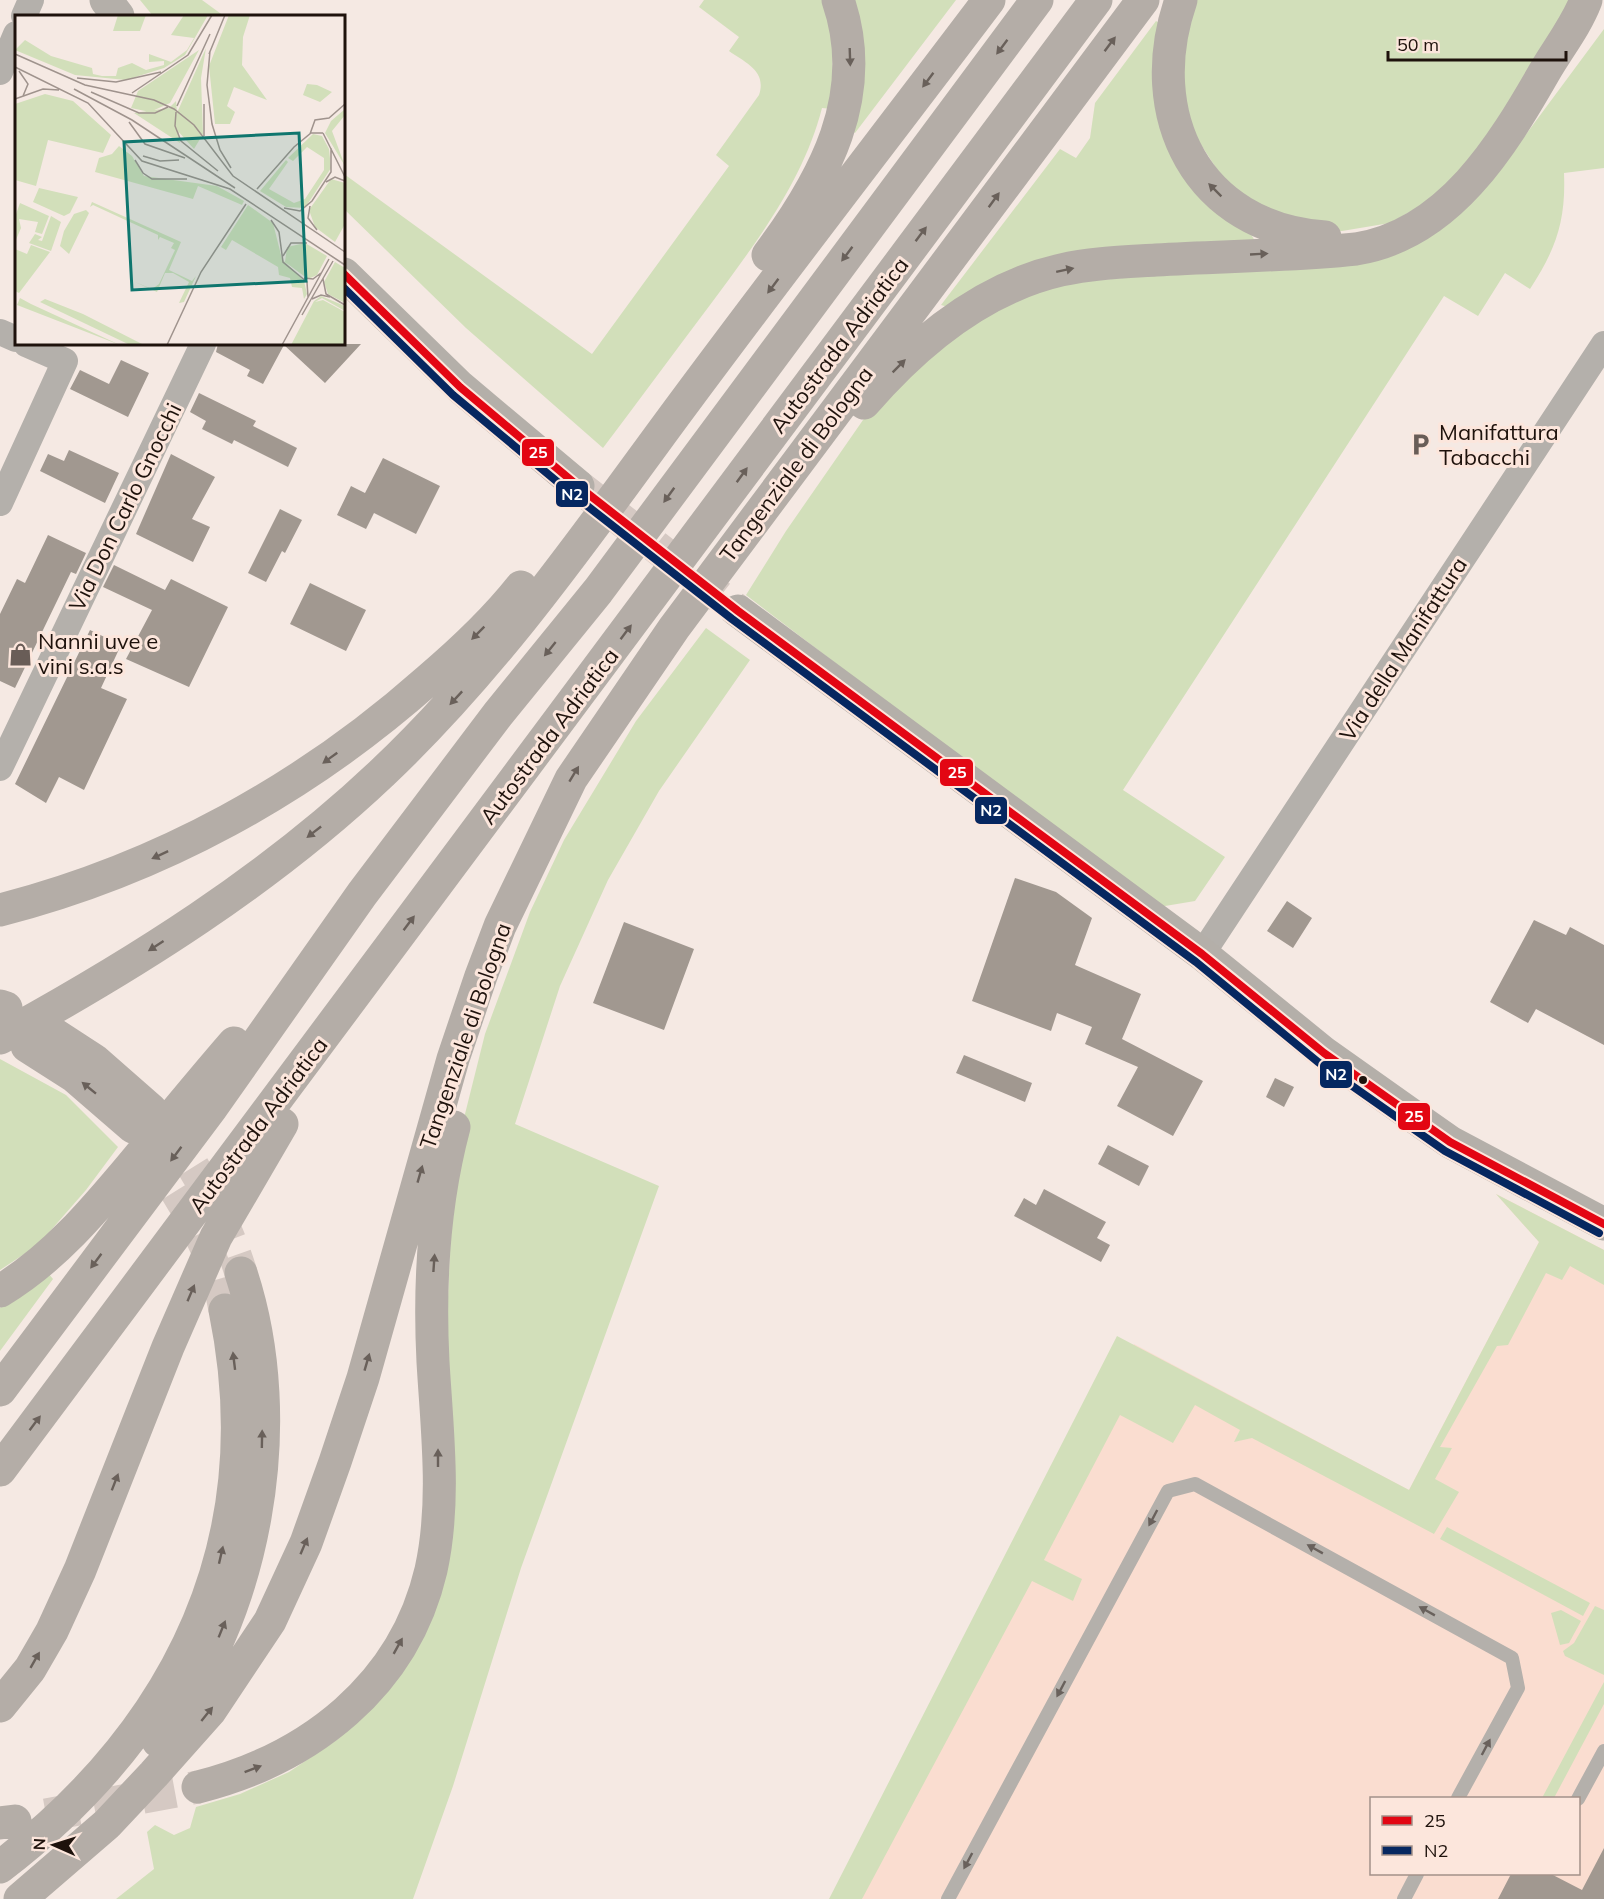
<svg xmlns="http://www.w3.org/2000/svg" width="1604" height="1899" font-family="Mulish,sans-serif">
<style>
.built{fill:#faddd0;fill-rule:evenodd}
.green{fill:#d2dfba}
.building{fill:#a19890}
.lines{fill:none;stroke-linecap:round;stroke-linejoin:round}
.secondary-tunnel{stroke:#d5c9c3;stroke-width:33;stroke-dasharray:33 16;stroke-linecap:butt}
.motorway-tunnel{stroke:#d5c9c3;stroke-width:33;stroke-dasharray:33 16;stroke-linecap:butt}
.service{stroke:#b4b0ab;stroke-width:14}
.minor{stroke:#b4b0ab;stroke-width:26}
.secondary{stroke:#b4afa9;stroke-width:33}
.motorway{stroke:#b4ada7;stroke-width:33}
.bus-1-casing{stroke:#fce6dc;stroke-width:12}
.bus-2-casing{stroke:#fce6dc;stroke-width:12}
.bus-1{stroke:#e30613;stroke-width:8}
.bus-2{stroke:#062760;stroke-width:8}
.oneway{fill:#69605a}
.oneway2{fill:#69615c}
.bus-dot{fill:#1e120c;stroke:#fce6dc;stroke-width:2}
.labels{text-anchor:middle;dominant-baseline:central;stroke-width:6;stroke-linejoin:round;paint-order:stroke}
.street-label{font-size:22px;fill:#1e120c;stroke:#fce6dc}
.poi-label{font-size:22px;fill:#1e120c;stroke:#fce6dc;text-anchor:start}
.inset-road{fill:none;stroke:#9f938d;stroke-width:1.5}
.view{fill:#0f766e;fill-opacity:0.15;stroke:#0f766e;stroke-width:3}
.inset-edge{fill:none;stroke:#1e120c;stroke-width:3}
.line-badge{stroke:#fce6dc;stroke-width:2}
.badge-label{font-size:16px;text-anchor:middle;font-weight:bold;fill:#fff}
</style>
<rect width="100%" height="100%" fill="#f5e9e3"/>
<path class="built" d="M1496 1194 1604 1250V1899H837L1134 1344 1409 1490 1539 1242ZM1372 1798H1578V1874H1372Z"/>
<path class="green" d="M140 0H202L224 16H153Z
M704 0H825L832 18 833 109 822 108C803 182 755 244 710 305 674 353 639 400 603 448L466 328 344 209V174L592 354 729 166 716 155 759 95C767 71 746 63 729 51L739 37 699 7Z
M850 0H956L855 133 851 130Z
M1193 0H1577L1565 28 1452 183 1436 197 1390 223 1342 231H1324L1233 194 1183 117V30Z
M1156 21 1161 24 1156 77 1255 241 948 307 941 305 1060 149 1076 158 1090 138 1095 103Z
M1604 29V168L1564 173C1566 221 1556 249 1530 289L1505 273 1478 316 1444 296 1123 790 1225 857 1195 901 1159 907 1140 895 746 595 786 531 863 420 878 403 965 327 1045 285 1355 257 1521 141Z
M706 628 750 660 659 791 608 880 560 986 515 1124 659 1186 521 1568 453 1786 413 1899H116L154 1869 147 1832 155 1825 174 1835 190 1828 196 1807 240 1794 289 1772 338 1739 374 1703 424 1617 444 1390 454 1158 485 1034 530 912 564 840 636 721Z
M0 1059 66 1095 118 1147 86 1190 38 1245 0 1270Z
M1496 1194 1604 1250V1285L1570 1266 1562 1280 1546 1273 1508 1345 1497 1346 1440 1447 1452 1448 1435 1479 1459 1492 1434 1534 1252 1438 1234 1442 1240 1430 1195 1405 1173 1443 1120 1415 1044 1560 1082 1579 1073 1601 1032 1581 862 1899H829L1117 1336 1409 1490 1539 1242Z
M48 1273 53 1279 0 1351V1308Z
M1447 1527 1590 1603 1583 1616 1440 1539Z
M1595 1606 1604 1610V1675L1565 1656 1563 1651 1574 1643Z
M1561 1610 1581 1621 1569 1643 1560 1645 1551 1613Z
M1604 1682V1704L1554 1798H1542Z"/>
<path class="building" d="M218 344H361L325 383 284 345 263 384 247 376 250 370 216 352Z
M121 360 149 373 128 417 70 389 80 370 109 384Z
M199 393 256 421 253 426 297 448 288 467 234 440 232 444 202 429 206 421 190 412Z
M69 450 119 473 105 503 40 471 48 454 64 461Z
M171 454 215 477 192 519 210 527 193 562 136 534Z
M383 458 440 486 416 534 374 513 366 529 337 515 351 486 365 493Z
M280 509 302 520 285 553 282 551 266 582 248 573Z
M48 535 86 553 76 574 71 572 15 688 0 681V614L17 579 25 583Z
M114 565 165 590 171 579 228 607 189 687 126 659 152 610 103 587Z
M310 583 366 610 346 651 290 624Z
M90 630 121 645 101 688 127 699 84 790 59 777 46 803 15 784Z
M1015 878 1056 892 1092 918 1075 965 1141 994 1122 1039 1203 1081 1173 1136 1117 1106 1138 1067 1085 1044 1092 1027 1057 1013 1051 1031 972 1001Z
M1287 901 1312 918 1293 948 1267 931Z
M1534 920 1566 935 1570 927 1604 945V1045L1536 1009 1528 1023 1490 1002Z
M624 922 694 949 664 1030 593 1003Z
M964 1055 1032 1083 1025 1102 956 1073Z
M1275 1078 1294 1087 1284 1107 1266 1097Z
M1108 1145 1149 1166 1139 1186 1098 1164Z
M1044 1189 1106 1222 1097 1238 1110 1245 1101 1262 1014 1216 1024 1198 1036 1205Z
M1604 1848V1899H1498L1511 1874H1551L1582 1890Z"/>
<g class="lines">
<path class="secondary-tunnel" d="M578 486 738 611"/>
<path class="motorway-tunnel" d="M165 1127C200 1171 224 1219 241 1273
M149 1150C182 1197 216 1252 225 1310
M46 1815 198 1787"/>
<path class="service" d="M1578 1799 1604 1751
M948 1899 1168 1491 1195 1484 1512 1658 1518 1688 1458 1798
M1404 1899 1417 1874"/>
<path class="minor" d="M24 16 31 0
M0 72 16 34
M0 332 16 339
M0 503 65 361 26 344
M0 768 203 344
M1202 954 1604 344"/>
<path class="secondary" d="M106 0 118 16
M344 274 460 387 578 486
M738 611 1202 954 1324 1053 1420 1121 1450 1142 1604 1224"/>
<path class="motorway" d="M1181 0C1141 115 1197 228 1325 237
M768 255C824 180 871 95 838 0
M864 403C916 343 982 288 1061 270 1092 263 1124 262 1156 260 1222 256 1290 256 1356 249 1449 234 1502 146 1545 71 1559 47 1576 26 1586 0
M0 910C160 869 305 789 428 680 461 652 494 621 521 587
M0 1006 6 1008
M51 1032 94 1060 151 1110
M0 1038C135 964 269 880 382 773 486 675 571 557 655 442 764 293 878 147 989 0
M27 1046 74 1076 133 1127
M0 1291C55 1258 96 1208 137 1159 169 1120 201 1081 234 1043
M0 1390 212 1107 362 894 498 714 598 591 1037 0
M0 1470 1096 0
M0 1706 30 1669 52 1631 80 1570 168 1347 216 1237 282 1124
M158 1741C256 1617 291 1424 241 1273
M198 1787C309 1759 404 1686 431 1570 446 1502 437 1430 433 1362 429 1284 434 1202 454 1127
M0 1823 15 1821
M0 1867C182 1727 272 1539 225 1310
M20 1899 107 1824 154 1774 210 1711 270 1621 306 1543 335 1462 363 1378 453 1059 481 976 500 926 571 779 674 628 1143 0"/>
<defs>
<path id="bus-1" d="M344 274 460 387 578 486 738 611 1202 954 1324 1053 1450 1142 1604 1224"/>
<path id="bus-2" d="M344 288 453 395 572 494 732 619 1196 962 1318 1062 1445 1151 1599 1233"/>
</defs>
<use href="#bus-1" class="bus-1-casing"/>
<use href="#bus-2" class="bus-2-casing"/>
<use href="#bus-1" class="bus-1"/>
<use href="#bus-2" class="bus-2"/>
</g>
<defs><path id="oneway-solid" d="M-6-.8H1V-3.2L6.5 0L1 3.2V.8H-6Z" transform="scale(1.5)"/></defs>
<g class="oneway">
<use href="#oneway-solid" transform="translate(1110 44) rotate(-53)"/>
<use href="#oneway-solid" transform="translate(1002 47) rotate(127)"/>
<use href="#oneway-solid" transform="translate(850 57) rotate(88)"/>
<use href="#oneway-solid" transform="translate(928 80) rotate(127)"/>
<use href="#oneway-solid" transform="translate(1215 190) rotate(-135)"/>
<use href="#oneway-solid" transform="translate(994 200) rotate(-54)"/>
<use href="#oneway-solid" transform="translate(921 234) rotate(-53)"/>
<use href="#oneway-solid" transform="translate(847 254) rotate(127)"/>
<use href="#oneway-solid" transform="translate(1259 254) rotate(-3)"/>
<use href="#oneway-solid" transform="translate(1065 270) rotate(-12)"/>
<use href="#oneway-solid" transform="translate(773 286) rotate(127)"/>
<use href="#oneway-solid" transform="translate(899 366) rotate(-45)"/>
<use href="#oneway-solid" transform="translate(742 475) rotate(-54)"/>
<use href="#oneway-solid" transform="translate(669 495) rotate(126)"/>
<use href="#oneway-solid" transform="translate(626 632) rotate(-53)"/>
<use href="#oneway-solid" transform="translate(478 633) rotate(135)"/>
<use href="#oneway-solid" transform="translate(550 649) rotate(129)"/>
<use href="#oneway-solid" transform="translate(456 698) rotate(133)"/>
<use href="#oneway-solid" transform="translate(330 758) rotate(144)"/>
<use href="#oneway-solid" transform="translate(574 774) rotate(-59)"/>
<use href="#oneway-solid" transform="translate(314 832) rotate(142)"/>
<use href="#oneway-solid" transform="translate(160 855) rotate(155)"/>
<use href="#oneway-solid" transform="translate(409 923) rotate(-53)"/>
<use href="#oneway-solid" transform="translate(156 946) rotate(147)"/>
<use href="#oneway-solid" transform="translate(89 1088) rotate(-141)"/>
<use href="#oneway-solid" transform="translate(176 1154) rotate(127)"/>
<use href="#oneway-solid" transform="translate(420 1174) rotate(-74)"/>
<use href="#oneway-solid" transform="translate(96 1261) rotate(127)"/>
<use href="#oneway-solid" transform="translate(434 1263) rotate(-86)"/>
<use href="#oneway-solid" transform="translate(191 1293) rotate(-67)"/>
<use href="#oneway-solid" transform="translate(234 1361) rotate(-97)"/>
<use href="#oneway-solid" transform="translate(367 1362) rotate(-74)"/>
<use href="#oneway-solid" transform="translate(35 1423) rotate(-53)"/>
<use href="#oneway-solid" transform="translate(262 1439) rotate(-89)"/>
<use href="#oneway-solid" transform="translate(438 1458) rotate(-90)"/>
<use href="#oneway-solid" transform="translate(115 1482) rotate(-69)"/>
<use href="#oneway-solid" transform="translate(304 1546) rotate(-67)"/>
<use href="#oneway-solid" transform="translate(221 1555) rotate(-77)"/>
<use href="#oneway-solid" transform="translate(222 1629) rotate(-68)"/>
<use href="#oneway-solid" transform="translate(398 1646) rotate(-61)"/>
<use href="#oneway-solid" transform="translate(35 1660) rotate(-60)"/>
<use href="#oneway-solid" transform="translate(207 1714) rotate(-51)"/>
<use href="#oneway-solid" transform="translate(253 1769) rotate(-21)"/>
</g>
<g class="oneway2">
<use href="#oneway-solid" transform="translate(1153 1518) rotate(118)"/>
<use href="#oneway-solid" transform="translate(1315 1549) rotate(-151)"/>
<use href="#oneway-solid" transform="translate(1427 1611) rotate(-151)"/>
<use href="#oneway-solid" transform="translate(1061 1689) rotate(118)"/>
<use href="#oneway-solid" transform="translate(1486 1747) rotate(-62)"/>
<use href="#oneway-solid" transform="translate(968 1861) rotate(118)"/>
</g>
<defs>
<symbol id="parking-bare" viewBox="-9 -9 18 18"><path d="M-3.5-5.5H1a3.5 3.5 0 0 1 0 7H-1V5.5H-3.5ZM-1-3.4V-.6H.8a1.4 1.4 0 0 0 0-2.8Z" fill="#695d57" stroke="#fce6dc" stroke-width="2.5" paint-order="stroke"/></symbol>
<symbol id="shop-bare" viewBox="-9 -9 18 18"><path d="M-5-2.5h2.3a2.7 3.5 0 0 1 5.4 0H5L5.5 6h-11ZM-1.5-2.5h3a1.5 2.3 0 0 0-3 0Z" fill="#695d57" stroke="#fce6dc" stroke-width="2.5" paint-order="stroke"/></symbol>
</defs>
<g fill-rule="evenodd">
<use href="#parking-bare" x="1404" y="428" width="33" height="33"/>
<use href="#shop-bare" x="4" y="638" width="33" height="33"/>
</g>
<circle class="bus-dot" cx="1363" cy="1080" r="5"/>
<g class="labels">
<g class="street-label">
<text transform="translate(839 345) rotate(-53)">Autostrada Adriatica</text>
<text transform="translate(796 464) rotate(-53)">Tangenziale di Bologna</text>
<text transform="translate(125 507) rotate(-64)">Via Don Carlo Gnocchi</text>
<text transform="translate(1403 649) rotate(-57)">Via della Manifattura</text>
<text transform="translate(549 736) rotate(-53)">Autostrada Adriatica</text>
<text transform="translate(465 1036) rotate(-71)">Tangenziale di Bologna</text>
<text transform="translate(258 1125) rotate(-53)">Autostrada Adriatica</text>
</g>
<g class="poi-label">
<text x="1439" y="432">Manifattura<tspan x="1439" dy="25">Tabacchi</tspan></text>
<text x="38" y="641">Nanni uve e<tspan x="38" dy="25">vini s.a.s</tspan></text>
</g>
</g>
<g transform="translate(15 15)">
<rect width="330" height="330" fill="#f5e9e3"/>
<path d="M103 0H131L125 16H98ZM169 0H193L170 40 149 53 111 65 60 60 0 35 10 25 36 41 77 53 78 59 87 61H101L103 53 117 48 131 55 149 50V46L134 47V39L156 47 172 35 179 23 156 20ZM214 0H235L228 22 227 50 252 85 219 72 212 91 220 97 215 109H200L194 51ZM191 33 186 63 188 119 179 134 162 115 161 100ZM184 35 155 88 135 97 116 93 123 76ZM292 69 302 70 317 77 305 87 288 80ZM30 79 58 86 96 120 88 138 33 125 21 171 0 165V89ZM161 86 165 128 119 98 154 93ZM330 94V100L317 116 330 151 310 118 316 106ZM298 119 307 121 314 134 316 153 290 193 271 192 245 176 271 145 273 147 254 174 279 188 290 184 309 155V143L292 132 278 146 273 143ZM104 131 117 141 129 161 202 171 229 186 227 190 183 171 178 184 80 157 84 143 97 139ZM316 164 330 168V209L320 227 300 212 294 195ZM24 173 63 182 55 198 49 201 18 187ZM77 187 166 227 154 255 177 266 181 261 169 287 164 288 174 267 158 258H150L142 277 120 267 137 274 144 269 160 235 156 233 159 228 145 222 143 225V220L78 190 75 192ZM5 188 34 201 27 219 20 217 23 207 4 204 6 213 0 227V202ZM233 190 258 208 267 244 289 266 292 279 289 284 287 273 277 272 275 263 264 260 263 252 217 225 211 235 206 232ZM71 195 74 198 54 239 45 231 49 216 59 199ZM36 201 46 207 36 236 14 228 20 219 27 222 23 225 27 226ZM290 228 312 241 302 260 293 264 270 247 272 232ZM16 230 35 237 4 278 0 276V234L12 239ZM320 247 330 253V288L313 279 309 267ZM306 281 330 291V296L307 283 300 287 308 285 330 297V330H276L299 286ZM5 283 16 289 105 330 2 290ZM30 284 68 299 129 330H115L25 287Z" fill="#d2dfba"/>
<path class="inset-road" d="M195 36 192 70 197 109 205 135 216 153M0 39 70 70 139 85 159 94 179 110 218 161 330 237M194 39 210 0M0 52 73 88 127 146 215 174 330 250M4 56 13 69 8 81M62 63 101 67 146 57M59 74 117 105 220 173M76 77 124 98H140L153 92M117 78 173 40 197 0M0 84 28 74 44 75M189 89V121M162 91 195 19M161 97 160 111 166 126 203 156M114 107 130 129 170 143M308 118 330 162M295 119 300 105 314 103 330 89M128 141 145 146 164 145M120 145 128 158 137 164H172M311 167 320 162 330 166M242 174 279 132 296 118H308M295 191 293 203 302 215M269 193 285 196 297 186 316 157V133M256 205 264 217 268 247 292 267 293 282M268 241 276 228H292M289 263 298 264 306 258M308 264 311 279 330 290M297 284 306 280 315 282M287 300 318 246M152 330 186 257 231 189M267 330 314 244"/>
<path class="view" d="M284 118 291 266 117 275 109 127Z"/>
<rect width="330" height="330" class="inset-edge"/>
</g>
<g class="line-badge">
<rect x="521" y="438" width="34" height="29" rx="6" fill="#e30613"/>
<rect x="555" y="480" width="34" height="28" rx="6" fill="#062760"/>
<rect x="939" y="758" width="35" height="29" rx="6" fill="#e30613"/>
<rect x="974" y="796" width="34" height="29" rx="6" fill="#062760"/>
<rect x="1319" y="1060" width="34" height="29" rx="6" fill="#062760"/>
<rect x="1397" y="1102" width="34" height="29" rx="6" fill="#e30613"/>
</g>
<g class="badge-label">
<text x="538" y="458">25</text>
<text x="572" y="500">N2</text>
<text x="957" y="778">25</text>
<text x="991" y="816">N2</text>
<text x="1336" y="1080">N2</text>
<text x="1414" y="1122">25</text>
</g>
<rect x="1370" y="1797" width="210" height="78" fill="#fce6dc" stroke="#a39189" stroke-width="1.5"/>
<rect x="1382" y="1816" width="30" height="9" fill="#e30613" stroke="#a39189" stroke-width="1.5"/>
<text x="1424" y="1827" font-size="18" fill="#1e120c">25</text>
<rect x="1382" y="1846" width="30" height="9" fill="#062760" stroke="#a39189" stroke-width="1.5"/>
<text x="1424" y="1857" font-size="18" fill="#1e120c">N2</text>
<g transform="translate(54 1845) rotate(273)" stroke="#fce6dc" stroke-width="4.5" paint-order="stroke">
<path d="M0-4.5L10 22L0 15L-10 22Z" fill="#1e120c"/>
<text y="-9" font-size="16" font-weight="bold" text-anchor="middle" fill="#1e120c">N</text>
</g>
<path d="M1388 51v9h178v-9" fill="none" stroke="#1e120c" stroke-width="3"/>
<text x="1397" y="51" font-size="18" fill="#1e120c" stroke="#fce6dc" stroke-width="4.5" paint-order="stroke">50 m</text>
</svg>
